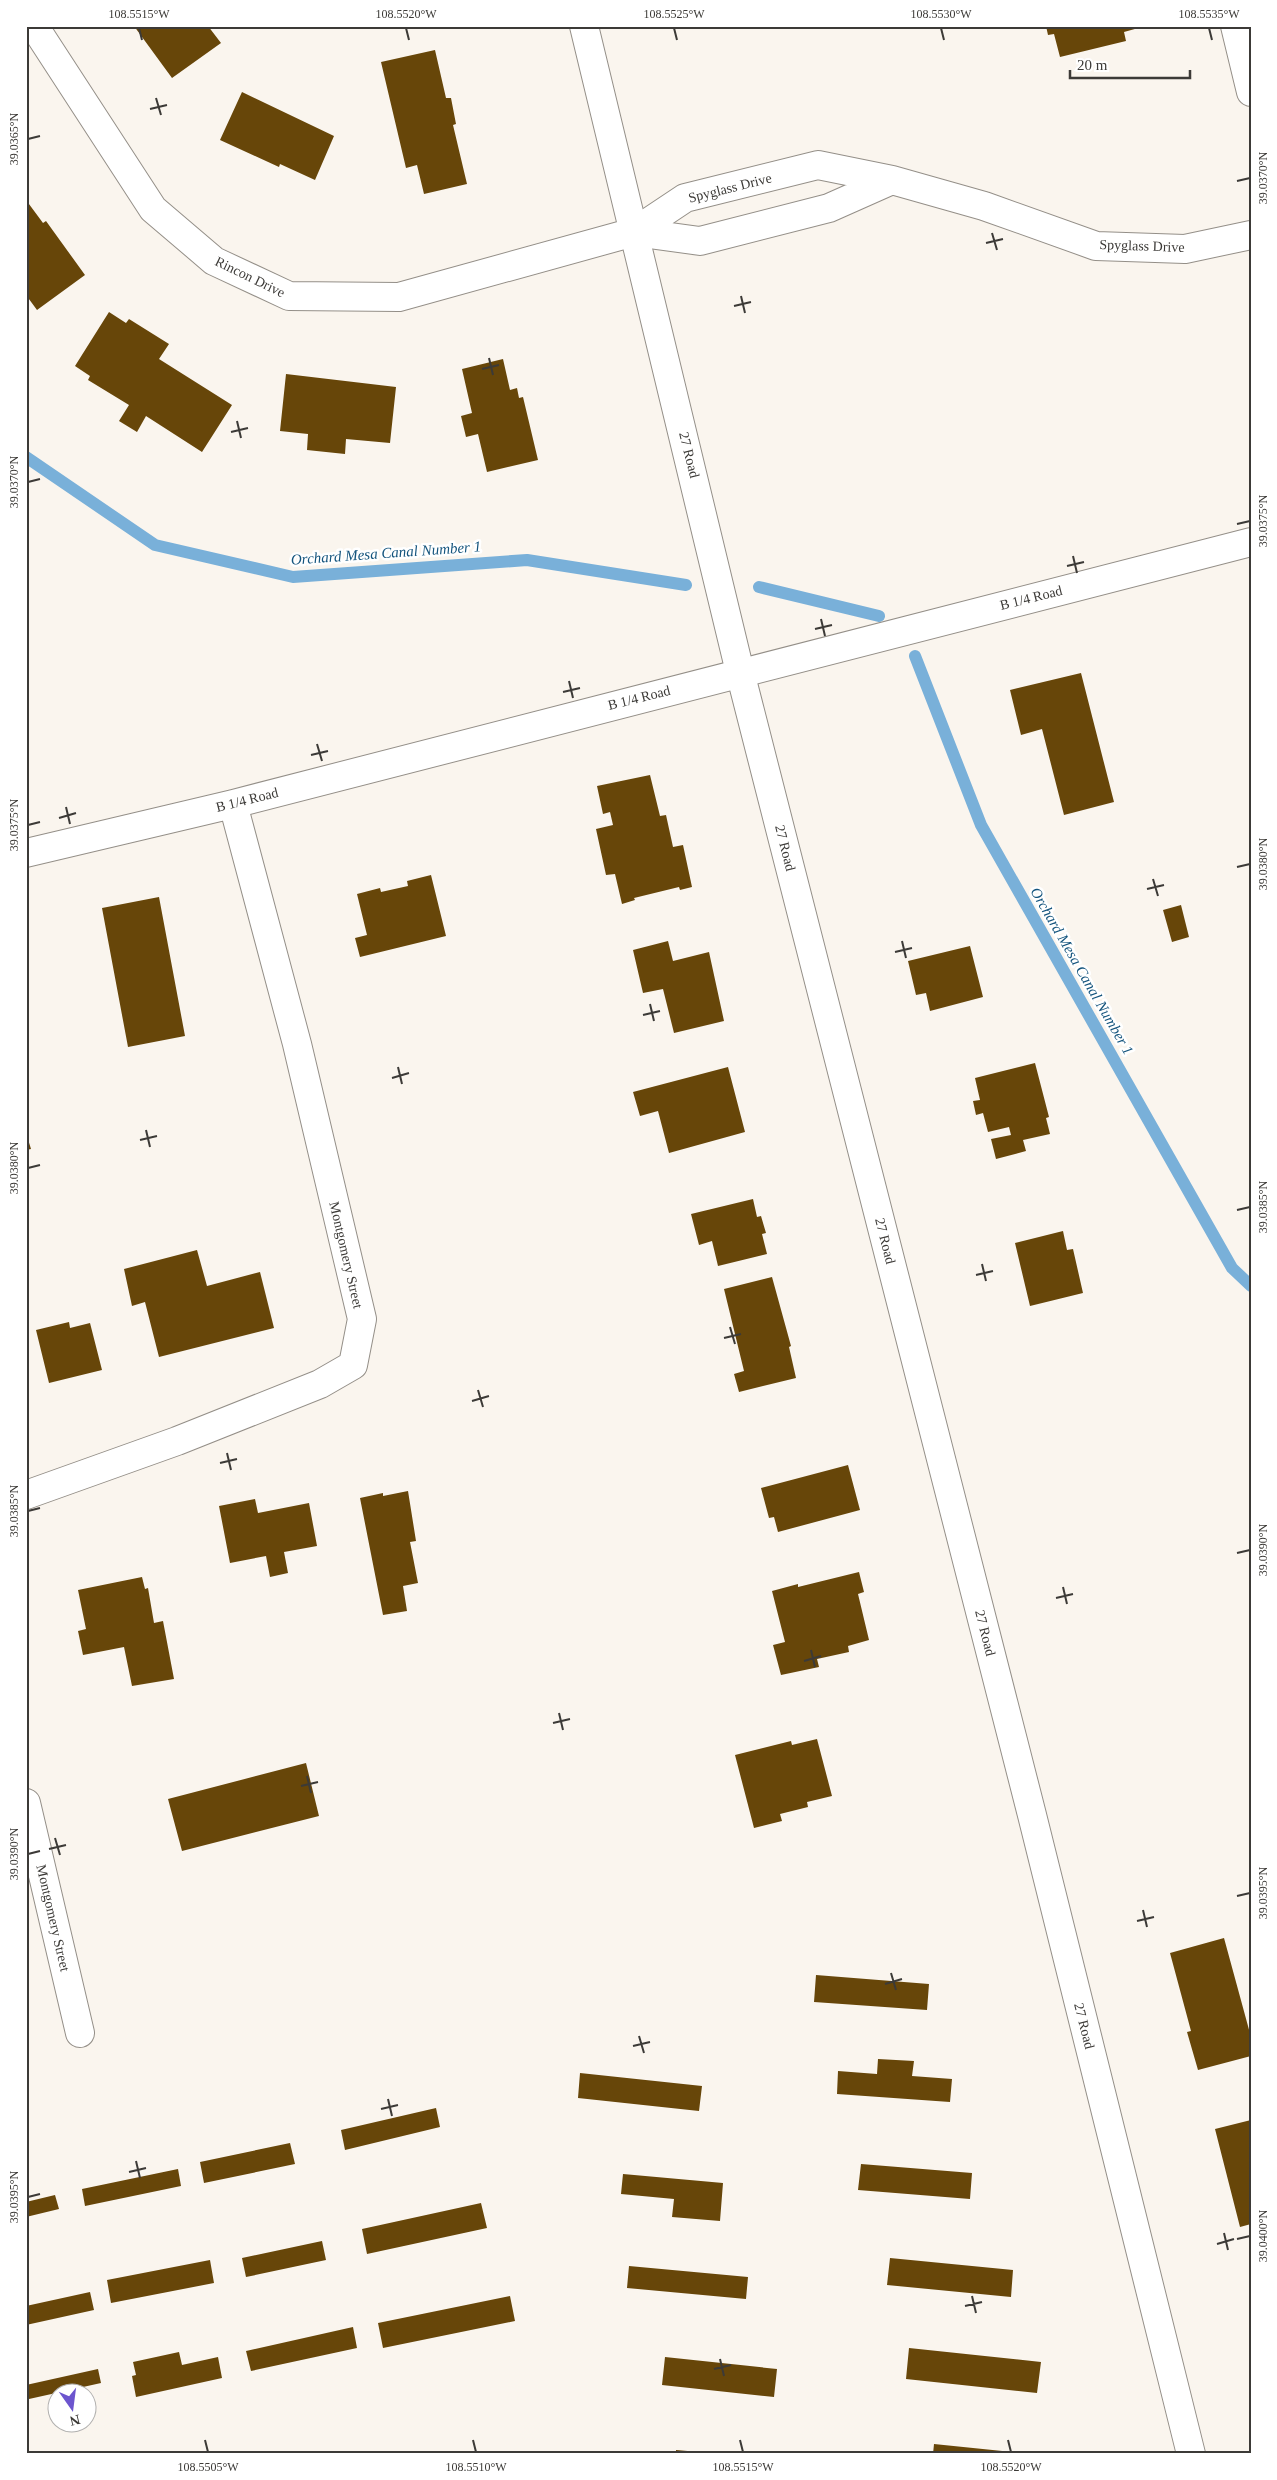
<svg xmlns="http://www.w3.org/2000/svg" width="1277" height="2480" font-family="'Times New Roman',serif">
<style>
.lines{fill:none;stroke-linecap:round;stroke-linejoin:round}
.stream{stroke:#79b0d9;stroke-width:12}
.building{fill:#674609}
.minor-casing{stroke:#948f88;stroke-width:30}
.tertiary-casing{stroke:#948f88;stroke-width:30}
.minor{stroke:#fff;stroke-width:28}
.tertiary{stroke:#fff;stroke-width:28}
.ticks{fill:none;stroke:#3c3a37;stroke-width:2}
.labels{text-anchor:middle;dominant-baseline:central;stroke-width:5;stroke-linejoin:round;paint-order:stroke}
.street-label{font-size:14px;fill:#3c3a37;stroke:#fff}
.water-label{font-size:15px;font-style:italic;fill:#14547d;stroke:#fff}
.neatline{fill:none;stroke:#3c3a37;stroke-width:2}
.ticks-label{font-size:12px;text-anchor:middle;fill:#3c3a37}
</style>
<rect width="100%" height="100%" fill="#faf5ee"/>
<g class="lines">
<path class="stream" d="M26 457 155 545 293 577 527 560 686 585
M759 587 879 616
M915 656 981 825 1232 1268 1251 1286"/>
</g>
<path class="building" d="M134 26H208L221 43 172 78Z
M1046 26H1142V27L1124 32 1126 41 1060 57 1054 34 1048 35Z
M435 50 446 98H451L456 124 453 125 467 184 424 194 417 165 406 168 381 62Z
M242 92 334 136 315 180 280 164 279 167 220 140Z
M26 200 43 223 46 221 85 275 37 310 26 295Z
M109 312 126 323 129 319 169 344 159 359 232 405 202 452 146 416 137 432 119 421 129 405 88 380 90 376 75 366Z
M503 359 510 390 517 388 519 398 523 397 538 460 487 472 478 434 466 437 461 416 472 413 462 369Z
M286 374 396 387 390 443 346 439 345 454 307 450 308 434 280 431Z
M1081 673 1114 802 1064 815 1042 729 1021 735 1010 690Z
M650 775 660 816 666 815 673 847 683 845 692 887 680 890 679 887 634 898 635 900 622 904 615 874 606 875 596 829 613 825 610 812 603 814 597 786Z
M431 875 446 936 360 957 355 938 367 935 357 894 380 888 381 892 408 886 407 881Z
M159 897 185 1036 128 1047 102 908Z
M1181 905 1189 937 1172 942 1163 910Z
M668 941 673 961 709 952 724 1021 674 1033 663 989 643 993 633 950Z
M970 946 983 997 930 1011 926 993 916 995 908 961Z
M1035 1063 1049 1117 1046 1118 1050 1134 1023 1140 1026 1151 996 1159 991 1139 1011 1135 1009 1127 988 1132 983 1113 976 1115 973 1101 980 1100 975 1078Z
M728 1067 745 1132 669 1153 658 1111 640 1116 633 1092Z
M26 1133 31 1149 26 1150Z
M753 1199 757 1217 761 1216 766 1233 762 1234 767 1254 718 1266 712 1241 699 1245 691 1214Z
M1063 1231 1067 1250 1073 1249 1083 1293 1030 1306 1015 1243Z
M197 1250 207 1286 260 1272 274 1328 159 1357 145 1302 132 1306 124 1269Z
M772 1277 791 1346 789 1347 796 1378 739 1392 734 1374 744 1371 724 1289Z
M69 1322 70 1328 90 1323 102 1370 49 1383 36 1330Z
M848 1465 860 1510 778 1532 774 1517 769 1518 761 1488Z
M408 1491 416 1541 410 1542 418 1583 403 1586 407 1611 383 1615 360 1498 383 1493V1496Z
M255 1499 258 1513 309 1503 317 1546 284 1552 288 1573 270 1577 266 1556 230 1563 219 1506Z
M859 1572 864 1592 858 1594 869 1640 848 1646 849 1652 817 1659 819 1667 781 1675 773 1645 785 1642 772 1591 798 1584V1587Z
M142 1577 145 1589 148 1588 154 1623 163 1621 174 1679 132 1686 124 1647 83 1655 78 1631 86 1629 78 1590Z
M817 1739 832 1796 807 1802 808 1807 780 1814 782 1821 754 1828 735 1755 791 1741 792 1745Z
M306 1763 319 1816 182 1851 168 1799Z
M1224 1938 1251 2037V2056L1198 2070 1187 2032 1191 2031 1170 1953Z
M816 1975 929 1984 927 2010 814 2002Z
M878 2059 914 2061 912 2076 952 2079 950 2102 837 2094 838 2071 877 2074Z
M580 2073 702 2086 699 2111 578 2098Z
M436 2108 440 2127 345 2150 341 2130Z
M1251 2120V2224L1240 2227 1215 2129Z
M290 2143 295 2164 204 2183 200 2162Z
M861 2164 972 2173 970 2199 858 2190Z
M178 2169 181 2186 85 2206 82 2189Z
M623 2174 723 2183 720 2221 672 2217 674 2199 621 2194Z
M55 2195 59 2209 26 2217V2202Z
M481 2203 487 2228 367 2254 362 2229Z
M322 2241 326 2260 246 2277 242 2258Z
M890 2258 1013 2270 1011 2297 887 2285Z
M210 2260 214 2283 111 2303 107 2280Z
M629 2266 748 2277 746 2299 627 2288Z
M90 2292 94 2310 26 2325V2306Z
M510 2296 515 2321 383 2348 378 2323Z
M353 2327 357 2348 251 2371 246 2351Z
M909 2348 1041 2362 1037 2393 906 2379Z
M179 2352 182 2365 218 2357 222 2378 136 2397 132 2376 136 2375 133 2362Z
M665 2357 777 2369 774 2397 662 2385Z
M98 2369 101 2383 29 2399 26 2385Z
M934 2444 1012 2452V2454H933Z
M676 2450 699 2452V2454H676Z"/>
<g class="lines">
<defs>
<path id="minor" d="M34 26 153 209 214 261 289 296 399 297 634 232 685 198 818 165 892 180 984 206 1096 246 1185 249 1251 235
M1235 26 1251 92
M634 232 700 241 829 208 892 180
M26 853 233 804 1251 542
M26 1495 177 1441 320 1384 353 1365 362 1319 297 1044 233 804
M26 1803 80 2033"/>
<path id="tertiary" d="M584 26 740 672 1032 1815 1191 2454"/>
</defs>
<use href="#minor" class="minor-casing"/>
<use href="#tertiary" class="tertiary-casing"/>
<use href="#minor" class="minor"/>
<use href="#tertiary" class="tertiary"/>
</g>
<path class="ticks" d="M139 28 142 40M406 28 409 40M674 28 677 40M941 28 944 40M1209 28 1212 40M156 98 161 115M150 109 167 105M28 139 40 136M1237 181 1250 178M992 233 997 250M986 243 1003 239M741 296 745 313M734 306 751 302M489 358 493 375M482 369 499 365M237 421 241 438M231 432 248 428M28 482 40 479M1237 524 1250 521M1073 556 1077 573M1067 566 1084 562M821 619 825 636M815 629 832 625M569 681 573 698M563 692 580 688M317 744 322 761M311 755 328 751M66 807 70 824M59 818 76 813M28 825 40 822M1237 867 1250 864M1153 879 1158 896M1147 889 1164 885M902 941 906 958M895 952 912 948M650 1004 654 1021M643 1015 660 1011M398 1067 402 1084M392 1078 409 1073M146 1130 150 1147M140 1140 157 1136M28 1168 40 1165M1237 1210 1250 1207M982 1264 986 1281M976 1275 993 1271M730 1327 735 1344M724 1338 741 1334M478 1390 483 1407M472 1401 489 1396M227 1453 231 1470M220 1463 237 1459M28 1511 40 1508M1237 1553 1250 1550M1063 1587 1067 1604M1056 1598 1073 1594M811 1650 815 1667M804 1661 821 1656M559 1713 563 1730M553 1723 570 1719M307 1776 311 1793M301 1786 318 1782M55 1838 60 1855M49 1849 66 1845M28 1854 40 1851M1237 1896 1250 1893M1143 1910 1147 1927M1137 1921 1154 1917M891 1973 896 1990M885 1984 902 1979M639 2036 644 2053M633 2046 650 2042M388 2099 392 2116M381 2109 398 2105M136 2161 140 2178M129 2172 146 2168M28 2197 40 2194M1224 2233 1228 2250M1237 2239 1250 2236M1217 2244 1234 2239M972 2296 976 2313M965 2306 982 2302M720 2359 724 2376M714 2369 731 2365M205 2440 208 2452M473 2440 476 2452M740 2440 743 2452M1008 2440 1011 2452"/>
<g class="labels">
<g class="street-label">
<text transform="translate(730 188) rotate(-14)">Spyglass Drive</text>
<text transform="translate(1142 246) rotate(2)">Spyglass Drive</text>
<text transform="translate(250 277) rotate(26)">Rincon Drive</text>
<text transform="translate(689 455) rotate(76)">27 Road</text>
<text transform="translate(1031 598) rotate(-14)">B 1/4 Road</text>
<text transform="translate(639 698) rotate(-14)">B 1/4 Road</text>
<text transform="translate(247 800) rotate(-14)">B 1/4 Road</text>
<text transform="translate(785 848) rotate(76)">27 Road</text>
<text transform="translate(885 1241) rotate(76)">27 Road</text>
<text transform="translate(346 1255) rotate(77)">Montgomery Street</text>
<text transform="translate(985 1633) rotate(76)">27 Road</text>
<text transform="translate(53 1918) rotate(77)">Montgomery Street</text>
<text transform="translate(1084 2026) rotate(76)">27 Road</text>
</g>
<g class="water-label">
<text transform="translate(386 553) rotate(-4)">Orchard Mesa Canal Number 1</text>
<text transform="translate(1082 971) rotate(60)">Orchard Mesa Canal Number 1</text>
</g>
</g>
<rect width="1277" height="2480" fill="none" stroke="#ffffff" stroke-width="55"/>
<g transform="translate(72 2408) rotate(166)"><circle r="24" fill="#ffffff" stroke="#b1b0af"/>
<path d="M0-4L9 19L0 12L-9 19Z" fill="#6c55ce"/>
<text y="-8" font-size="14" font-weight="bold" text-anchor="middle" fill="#3c3a37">N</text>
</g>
<path d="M1070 70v8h120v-8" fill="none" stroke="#3c3a37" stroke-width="2.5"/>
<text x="1077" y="70" font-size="15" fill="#3c3a37" stroke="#ffffff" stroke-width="4" paint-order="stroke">20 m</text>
<rect x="28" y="28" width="1222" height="2424" class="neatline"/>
<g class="ticks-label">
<text x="139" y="18">108.5515°W</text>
<text x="406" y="18">108.5520°W</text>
<text x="674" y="18">108.5525°W</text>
<text x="941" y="18">108.5530°W</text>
<text x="1209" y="18">108.5535°W</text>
<text transform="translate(14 139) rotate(-90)" y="4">39.0365°N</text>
<text transform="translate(1263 178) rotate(-90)" y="4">39.0370°N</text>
<text transform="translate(14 482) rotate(-90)" y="4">39.0370°N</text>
<text transform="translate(1263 521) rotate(-90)" y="4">39.0375°N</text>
<text transform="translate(14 825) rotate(-90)" y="4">39.0375°N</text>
<text transform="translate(1263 864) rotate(-90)" y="4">39.0380°N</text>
<text transform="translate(14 1168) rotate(-90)" y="4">39.0380°N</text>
<text transform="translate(1263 1207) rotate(-90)" y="4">39.0385°N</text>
<text transform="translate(14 1511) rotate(-90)" y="4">39.0385°N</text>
<text transform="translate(1263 1550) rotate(-90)" y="4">39.0390°N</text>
<text transform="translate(14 1854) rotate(-90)" y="4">39.0390°N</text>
<text transform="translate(1263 1893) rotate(-90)" y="4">39.0395°N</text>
<text transform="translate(14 2197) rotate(-90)" y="4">39.0395°N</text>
<text transform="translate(1263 2236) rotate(-90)" y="4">39.0400°N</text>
<text x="208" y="2471">108.5505°W</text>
<text x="476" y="2471">108.5510°W</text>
<text x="743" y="2471">108.5515°W</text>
<text x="1011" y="2471">108.5520°W</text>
</g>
</svg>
